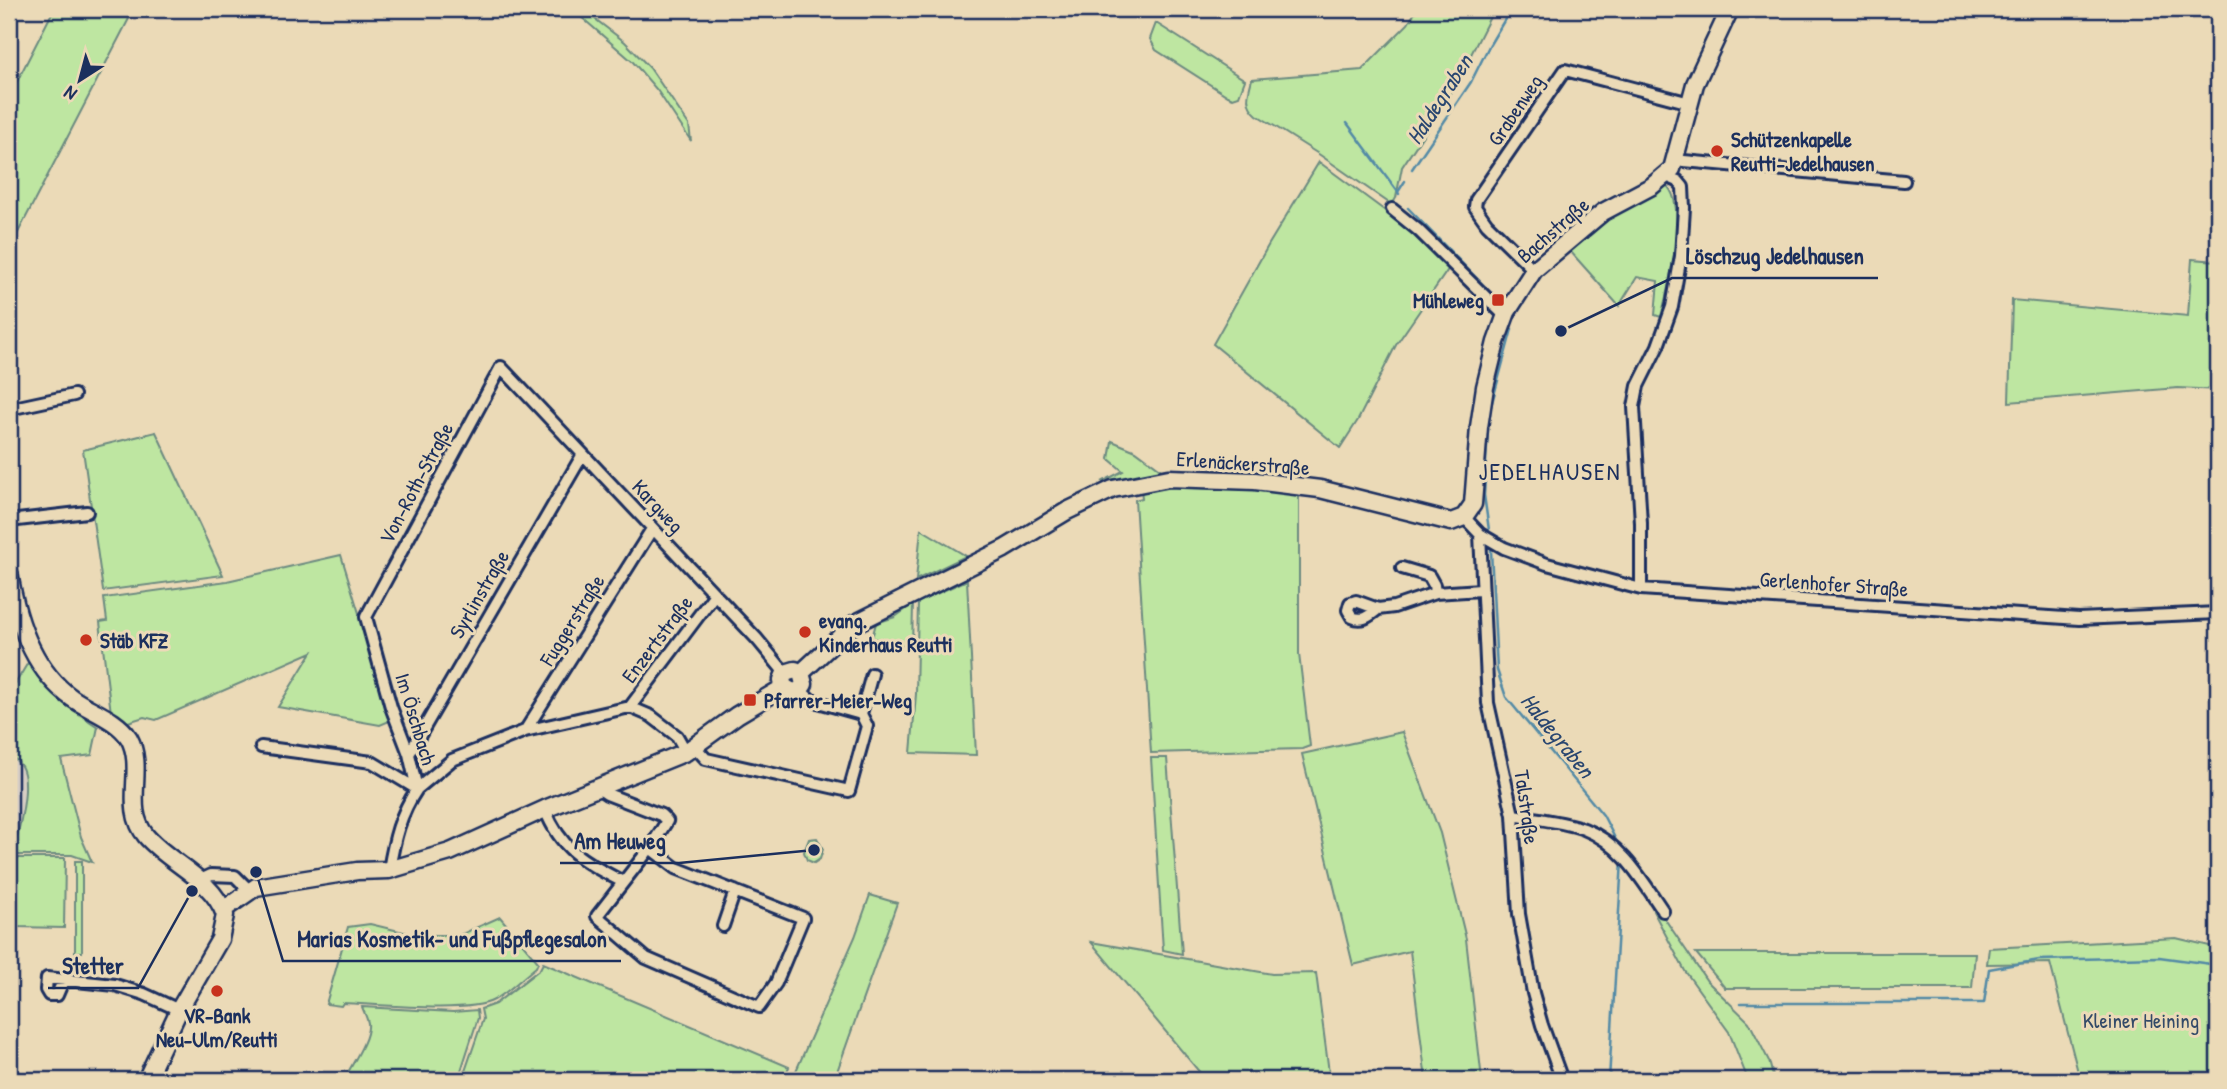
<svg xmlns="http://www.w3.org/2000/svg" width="2227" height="1089" font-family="'Patrick Hand',sans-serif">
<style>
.built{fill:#d7cec4}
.green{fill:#bee6a1;stroke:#6c8a80;stroke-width:2}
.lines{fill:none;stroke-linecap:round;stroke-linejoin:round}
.stream{stroke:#538aa6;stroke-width:2.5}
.street-casing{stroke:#1b2f5e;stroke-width:16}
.secondary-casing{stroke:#1b2f5e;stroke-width:21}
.street{stroke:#ebdab7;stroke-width:10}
.secondary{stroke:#ebdab7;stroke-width:16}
.poi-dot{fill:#c8321e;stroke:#ebdab7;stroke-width:2.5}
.labels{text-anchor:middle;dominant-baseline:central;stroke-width:6;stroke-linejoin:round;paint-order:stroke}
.street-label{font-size:21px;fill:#1b2f5e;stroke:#ebdab7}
.poi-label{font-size:21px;font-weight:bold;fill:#1b2f5e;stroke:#ebdab7;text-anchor:start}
.park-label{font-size:21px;fill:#334a68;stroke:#ebdab7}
.water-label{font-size:23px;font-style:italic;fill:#294670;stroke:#ebdab7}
.quarter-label{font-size:24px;letter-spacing:2px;fill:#1b2f5e;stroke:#ebdab7}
.leader{fill:none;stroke:#1b2f5e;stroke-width:2.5}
.callout-dot{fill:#1b2f5e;stroke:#ebdab7;stroke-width:2.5}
.callout-label{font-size:23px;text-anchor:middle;font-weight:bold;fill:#1b2f5e;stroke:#ebdab7;stroke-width:6;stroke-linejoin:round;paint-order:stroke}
</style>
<rect width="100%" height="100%" fill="#ebdab7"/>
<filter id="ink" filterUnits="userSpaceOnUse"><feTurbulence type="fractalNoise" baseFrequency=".0143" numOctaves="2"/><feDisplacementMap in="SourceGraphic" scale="14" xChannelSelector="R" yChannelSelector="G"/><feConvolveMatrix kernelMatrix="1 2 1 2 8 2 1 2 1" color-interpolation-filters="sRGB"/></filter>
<g filter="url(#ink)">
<path class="built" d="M9 753 22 767 25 790 18 837 9 841Z"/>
<path class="green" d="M54 9H134L9 250V97Z
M572 9H582L625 42 650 68 689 125 691 141 657 90 633 62Z
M1417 9H1494L1453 90 1402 167 1396 198 1392 205 1320 155 1257 115C1244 104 1248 94 1252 79L1362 70 1408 24Z
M1156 23 1245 80 1239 96 1233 98 1228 96 1156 50 1150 39Z
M1319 162 1415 233 1449 268 1396 345 1358 420 1340 448 1213 344 1269 244Z
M1666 185C1689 204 1668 290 1661 317L1655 315 1658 281 1637 277 1619 306 1570 251 1556 263 1552 260 1605 217Z
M2192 259 2218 261V390L2178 388 2009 402 2012 300 2188 316Z
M156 432 223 575 103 591 83 450Z
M1112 441 1136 451 1163 471 1102 482 1123 471 1109 459Z
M1177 486 1253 488 1299 493V654L1310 746 1302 749 1151 753 1135 500 1142 498 1141 489Z
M921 529 966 556 916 580Z
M341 555 392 720 380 725 278 707 312 652 156 720 144 717 125 723 111 713 100 622 107 621 104 598 227 581Z
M967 580 976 755 911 753 916 694 918 602Z
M913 604 912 648 872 638 876 623 895 617Z
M29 661C46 691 69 708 98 727L92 755 61 759 81 837 92 862 72 855H11C18 836 32 784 21 766 18 761 12 757 9 753V694Z
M1402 732 1440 833 1466 939 1482 1080H1426L1410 951 1353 965 1302 754Z
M1151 758H1167L1182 954 1163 950Z
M817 838 823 849 820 859 814 863 807 860 804 852 809 839Z
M17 858H65L64 928 16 927Z
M75 861H82V952H75Z
M870 895 897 903 834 1080H792L855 937Z
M1652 900 1707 981 1749 1022 1769 1061 1774 1080H1748L1729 1032 1685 971 1653 911Z
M500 917 538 962 536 967C523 977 509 992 494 1000 469 1014 375 1004 343 1003L341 1006 326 1004 348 927 370 924 416 935H460Z
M2176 938 2218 948V1080H2080L2050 963 1987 964 1989 948Z
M1091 942 1272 974 1316 973 1330 1080H1206Z
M1696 953H1975L1972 988H1725Z
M543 963 789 1067 783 1080H462L483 1019 481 1009 495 1004 540 969Z
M362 1007 453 1012 477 1010 478 1018 458 1080H344C351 1065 370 1039 368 1023 367 1018 364 1012 362 1007Z"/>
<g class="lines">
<path class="stream" d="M1347 123 1398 192
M1412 169 1471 82 1489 46 1511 9
M1399 194 1398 192 1405 181
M1408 208 1496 298
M1490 410 1512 329
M1488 429 1484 495 1489 530
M1491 550 1497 670 1506 697 1603 815 1620 848
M1741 1003H1984L1989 969 2039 960 2159 957 2218 965
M1609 1080 1622 860"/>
<defs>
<path id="street" d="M1674 163 1684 161 1904 181
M1392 209 1418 230 1505 316
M1534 270 1487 224 1475 207 1476 200 1565 70 1690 103
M9 409 74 395
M1464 517 1480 534 1504 548 1547 564 1641 589 2079 619 2218 613
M9 521 87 512
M1480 534 1488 703 1513 815 1519 914 1533 993 1542 1025 1562 1080
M1402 568 1429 576 1434 585 1435 593
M1641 589V523L1634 407 1638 386 1658 346 1672 307 1681 256 1684 208 1683 187 1678 181 1666 176
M1378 609C1369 616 1363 622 1352 617L1348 610 1350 603 1356 601 1378 609 1394 607 1435 593 1481 590
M630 707 715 594
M861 714 872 674
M525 731 652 529
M261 747 372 762 417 789 452 760 525 731 630 707 651 716 677 736 686 752
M695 747 706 759 849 791 867 726 861 714 811 700 800 690
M409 754 583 454
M598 788 607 794 661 815 667 821 650 848
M545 809C561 851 585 862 623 882
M1513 815C1537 819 1561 821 1584 829 1621 843 1642 880 1663 911
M650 848 676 868 803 918 776 983 759 1007 646 958 597 916Z
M389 870C394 840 400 814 417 789L409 754 391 707 366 617 501 367 757 639 785 673
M200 880 211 875 235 876 249 890
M723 926 735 891
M63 981 57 995H49L46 990 47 978 115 985 144 994 179 1010"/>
<path id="secondary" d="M9 572C16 618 33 670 72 698 90 711 117 719 129 738 146 769 122 807 146 836 170 864 212 878 225 915L220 939 179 1010 146 1080
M801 673 854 624 1004 549 1067 511 1113 489 1169 478 1255 481 1320 489 1451 522 1464 517 1473 504 1479 427 1485 387 1496 342 1507 312 1534 270 1603 212 1652 186 1672 169 1695 84 1730 9
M784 687 793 692 800 690 804 684 801 673
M784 687 782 680 785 673 795 670 801 673
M223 910 256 887 357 871 389 870 450 852 545 809 686 752 737 715 784 687"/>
</defs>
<use href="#street" class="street-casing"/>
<use href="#secondary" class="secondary-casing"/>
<use href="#street" class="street"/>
<use href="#secondary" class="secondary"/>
</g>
</g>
<g class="poi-dot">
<circle cx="1717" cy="151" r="7"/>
<rect x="1491" y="293" width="14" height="14" rx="3.5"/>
<circle cx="805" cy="632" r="7"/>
<circle cx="86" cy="640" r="7"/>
<rect x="743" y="693" width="14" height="14" rx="3.5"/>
<circle cx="217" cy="991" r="7"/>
</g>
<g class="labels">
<g class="street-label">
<text transform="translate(1515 110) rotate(-56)">Grabenweg</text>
<text transform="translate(1553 230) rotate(-41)">Bachstraße</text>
<text transform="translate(1243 463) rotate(4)">Erlenäckerstraße</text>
<text transform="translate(416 483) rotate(-62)">Von-Roth-Straße</text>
<text transform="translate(658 506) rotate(47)">Kargweg</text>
<text transform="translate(1834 584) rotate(4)">Gerlenhofer Straße</text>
<text transform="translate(479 594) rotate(-60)">Syrlinstraße</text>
<text transform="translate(572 620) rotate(-58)">Fuggerstraße</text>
<text transform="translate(657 639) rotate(-53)">Enzertstraße</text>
<text transform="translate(416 719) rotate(73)">Im Öschbach</text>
<text transform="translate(1527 807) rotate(82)">Talstraße</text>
</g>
<g class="poi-label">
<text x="1731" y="139">Schützenkapelle<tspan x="1731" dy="24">Reutti-Jedelhausen</tspan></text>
<text x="1484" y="300" text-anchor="end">Mühleweg</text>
<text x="819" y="620">evang.<tspan x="819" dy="24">Kinderhaus Reutti</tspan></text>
<text x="100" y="640">Stäb KFZ</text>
<text x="764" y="700">Pfarrer-Meier-Weg</text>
<text x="217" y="1015" text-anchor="middle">VR-Bank<tspan x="217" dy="24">Neu-Ulm/Reutti</tspan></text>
</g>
<g class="park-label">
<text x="2141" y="1020">Kleiner Heining</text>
</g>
<g class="water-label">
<text transform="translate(1439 99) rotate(-57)">Haldegraben</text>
<text transform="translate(1558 735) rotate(51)">Haldegraben</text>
</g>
<g class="quarter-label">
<text x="1550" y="471">JEDELHAUSEN</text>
</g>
</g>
<path class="leader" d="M1561 331L1672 278H1878M814 850L679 863H560M256 872L283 961H621M192 891L138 988H48"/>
<g class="callout-dot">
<circle cx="1561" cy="331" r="7"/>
<circle cx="814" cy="850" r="7"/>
<circle cx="256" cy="872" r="7"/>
<circle cx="192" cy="891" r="7"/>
</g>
<g class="callout-label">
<text x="1775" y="264">Löschzug Jedelhausen</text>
<text x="620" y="849">Am Heuweg</text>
<text x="452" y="947">Marias Kosmetik- und Fußpflegesalon</text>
<text x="93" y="974">Stetter</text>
</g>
<rect width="2227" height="1089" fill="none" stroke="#ebdab7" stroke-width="35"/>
<rect x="18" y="18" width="2192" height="1054" fill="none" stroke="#1b2f5e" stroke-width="2.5" filter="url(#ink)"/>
<g transform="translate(80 80) rotate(216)" stroke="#ebdab7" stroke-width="5" paint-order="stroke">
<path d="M0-5L12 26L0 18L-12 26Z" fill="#1b2f5e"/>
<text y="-10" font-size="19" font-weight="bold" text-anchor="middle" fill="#1b2f5e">N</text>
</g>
</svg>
